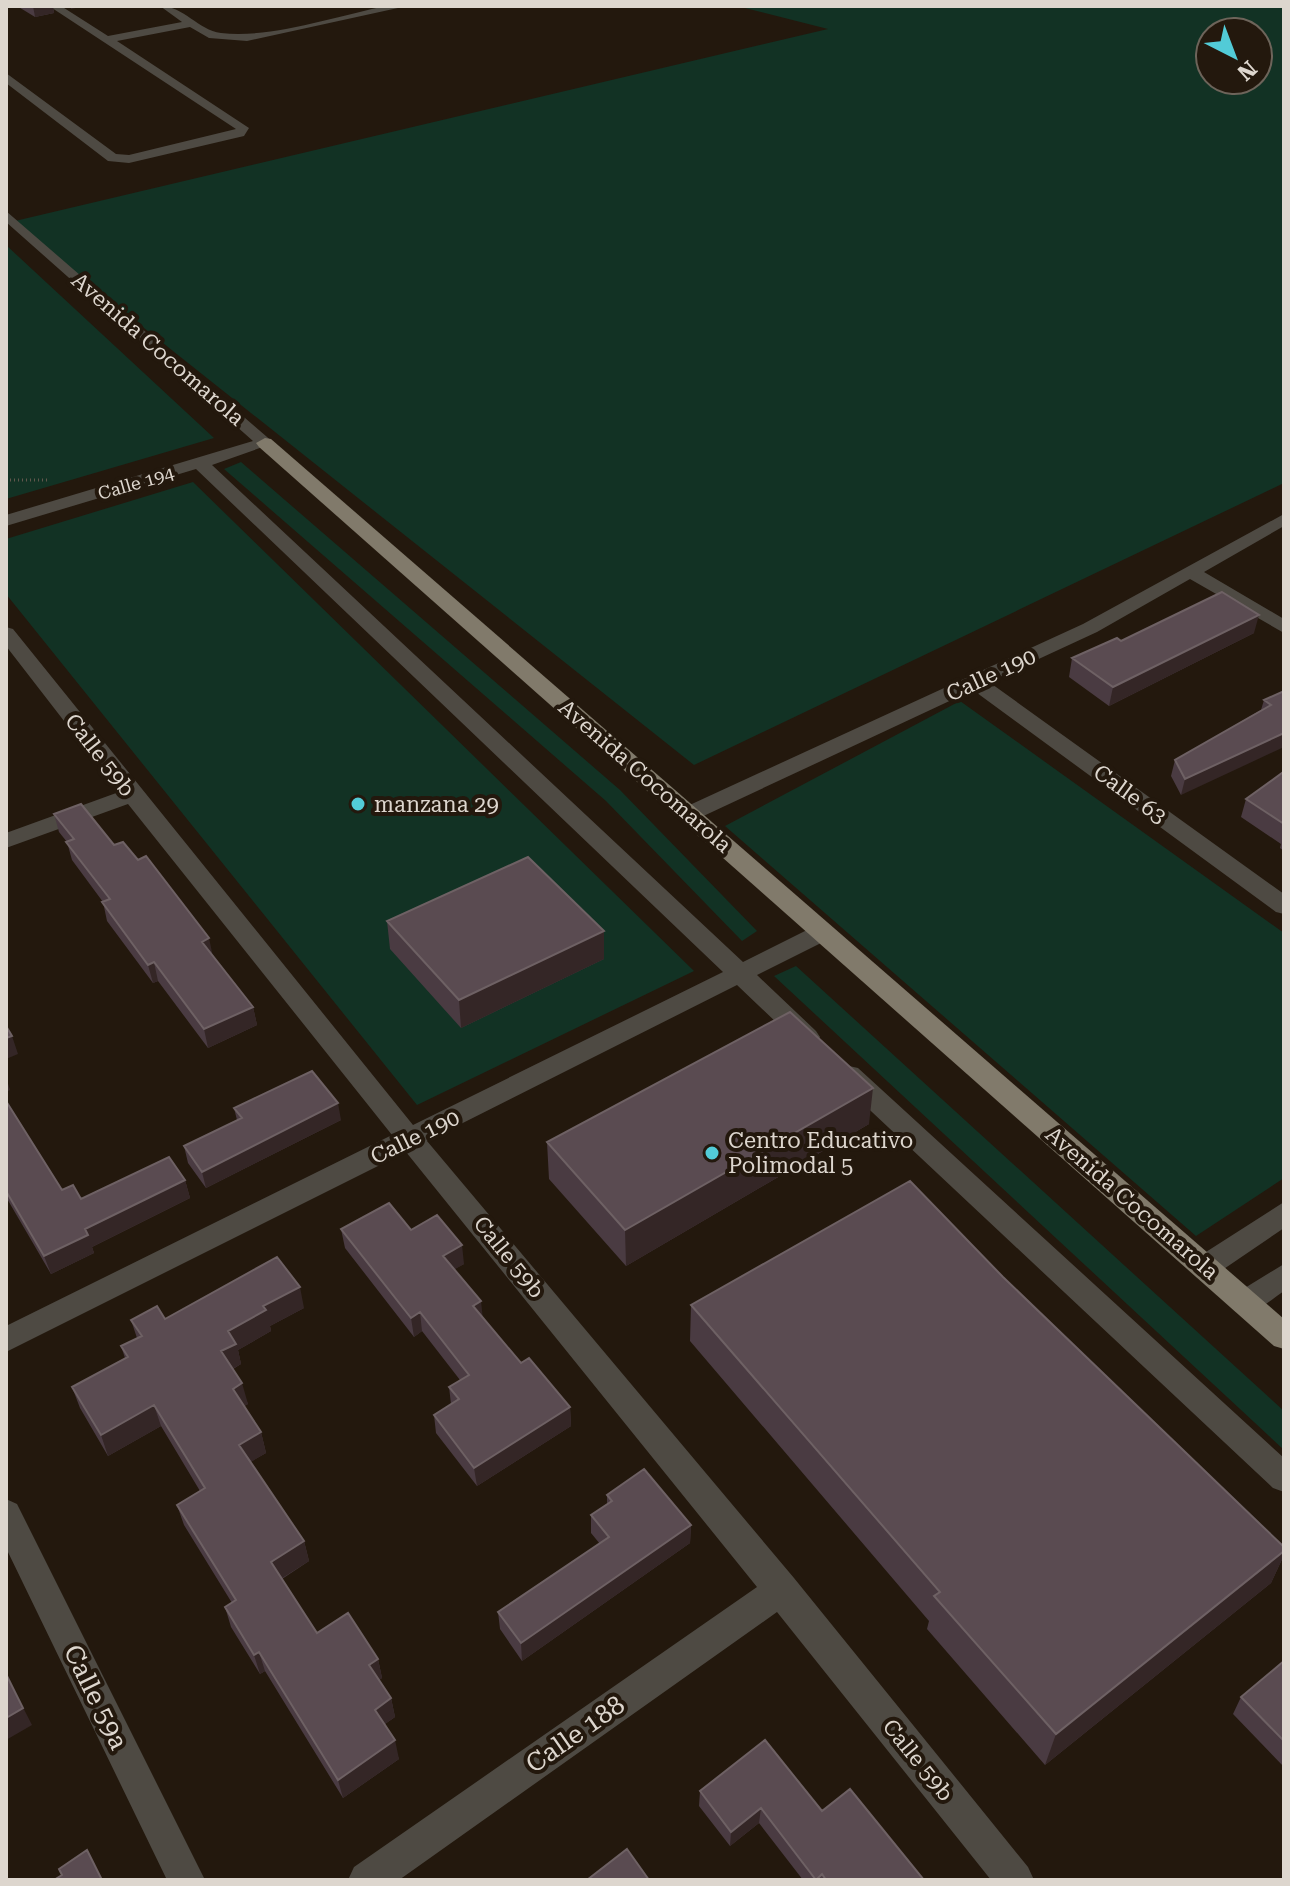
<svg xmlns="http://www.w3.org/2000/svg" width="1290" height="1886" font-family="'Roboto Serif',serif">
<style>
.green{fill:#123224;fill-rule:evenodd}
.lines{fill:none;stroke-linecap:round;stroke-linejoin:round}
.path{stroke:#61574d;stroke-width:3;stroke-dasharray:1 3;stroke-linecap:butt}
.minor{fill:#4e4a43;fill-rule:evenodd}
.major{fill:#817a6b;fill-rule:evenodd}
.wall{fill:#4a3b42}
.shaded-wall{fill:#342626}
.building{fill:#5a4b51;stroke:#6e6164;stroke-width:2}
.poi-dot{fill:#52cbd7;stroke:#23180d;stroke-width:3}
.labels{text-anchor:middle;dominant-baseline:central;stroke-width:8;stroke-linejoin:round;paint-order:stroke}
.far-street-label{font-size:18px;fill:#ddd6ce;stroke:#23180d}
.street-label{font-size:22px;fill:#ddd6ce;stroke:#23180d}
.poi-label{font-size:22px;fill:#ddd6ce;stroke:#23180d;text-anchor:start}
.near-street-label{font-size:26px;fill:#ddd6ce;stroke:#23180d}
</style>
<rect width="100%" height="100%" fill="#23180d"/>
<path class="green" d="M737 6H1284V483L694 765 56 258 15 221 828 29ZM1210 32H1258V80H1210Z
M6 245 214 438 6 499Z
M241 462 620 790 757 931 742 941 606 801 224 469Z
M193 482 694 971 417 1105 6 594V539Z
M960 701 1284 933V1178L1196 1236 725 826Z
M796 966 1284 1411V1450L774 976Z"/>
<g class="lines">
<path class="path" d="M6 480H49"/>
<path class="minor" d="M49 6H61L108 36 182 22 160 6C184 6 198 30 221 33 271 39 336 16 386 6H407L247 41 209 38 190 27 117 41 249 128 244 136 129 163 108 161 6 83V73L116 154 129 155 236 129Z
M6 211 274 443 212 465 743 962 815 926H831L835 932 831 938 757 975 816 1031 820 1037 816 1043H798L737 985 427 1141 794 1578 1028 1867 1034 1880H991L777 1612 399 1880H348L354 1867 757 1587 406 1152 6 1352V1326L392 1135 128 804 6 848V833L119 792 6 646V627L13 629 413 1125 723 972 196 469 6 526V515L253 441 6 222Z
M1284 514V526L1204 572 1284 619V633L1190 579 1097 632 989 682 1284 894V914L1276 912 973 690 697 819 689 821 678 814 681 809 1083 624Z
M849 1066 858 1068 1284 1458V1492L1273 1488 840 1082 836 1075 840 1068Z
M1284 1202V1228L1215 1275 1205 1279 1195 1275 1191 1267 1195 1259Z
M1284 1264V1291C1268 1302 1254 1317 1235 1310L1231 1302 1235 1294Z
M6 1499 17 1504 205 1880H167L6 1548Z"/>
<path class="major" d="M265 438 271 439 1284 1319V1349L1274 1346 259 447 256 443Z"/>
</g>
<path class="wall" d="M17 6H53L54 13 35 17Z
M1254 633 1109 706 1069 677 1072 658 1121 641Z
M1284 691 1181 795 1171 776 1175 760 1261 710 1264 700Z
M1284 774V851L1280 848 1281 844 1241 817 1246 799Z
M54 814 114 845 212 955 253 1007 257 1025 208 1048 158 981 153 983 107 921 103 902 72 860 67 842 59 832Z
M387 921 604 959 461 1028 390 949Z
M6 1101 62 1190 81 1199 185 1180 190 1198 92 1247 94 1253 51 1274 6 1197Z
M234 1108 341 1120 206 1188 188 1163 184 1146 237 1120Z
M869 1124 626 1266 549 1179 547 1142Z
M341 1229 411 1230 464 1264 454 1269 482 1316 521 1363 570 1407 571 1426 477 1486 436 1433 434 1415 451 1404 449 1387 460 1380 422 1331 414 1337 345 1248Z
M1003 1277 1284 1547V1555L1271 1583 1045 1765 927 1629 929 1621 690 1341 691 1305Z
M304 1308 270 1326 271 1331 238 1350 241 1364 233 1369 248 1404 244 1406 261 1432 266 1453 250 1462 304 1541 309 1561 282 1579 317 1633 378 1659 382 1678 379 1680 391 1698 395 1717 385 1724 399 1759 343 1798 265 1671 260 1674 231 1627 225 1607 232 1603 184 1525 177 1505 200 1491 161 1426 108 1456 80 1408 72 1387 125 1358 121 1346 137 1338 131 1320 165 1319Z
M607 1495 691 1525 690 1543 522 1661 500 1629 498 1612 600 1544 591 1533V1515L607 1504Z
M1284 1661V1767L1233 1714 1241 1697Z
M700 1791 822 1811 924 1880H803L759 1823 730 1846 699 1806Z"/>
<path class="shaded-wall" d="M33 6H53L54 13 35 17Z
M71 6H85L71 9Z
M1259 615 1254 633 1109 706 1113 687Z
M1284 733V747L1181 795 1185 779Z
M604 931V959L461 1028 459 1000Z
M209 938 213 957 202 942Z
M154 962 158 981 153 983 148 965Z
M253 1007 257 1025 208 1048 204 1029Z
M12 1036 18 1054 6 1059V1038Z
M6 1077 10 1090 6 1092Z
M873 1088 869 1124 626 1266 625 1230Z
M338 1103 341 1120 206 1188 202 1172Z
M185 1180 190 1198 92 1247 94 1253 51 1274 44 1256 85 1229Z
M462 1245 464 1264 445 1275 443 1256Z
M300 1287 304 1308 270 1326 271 1331 238 1350 241 1364 227 1372 221 1351 228 1331 263 1306Z
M481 1301 483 1320 473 1306Z
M420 1312 422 1331 414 1337 411 1318Z
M242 1383 248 1404 238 1410 233 1389Z
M154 1405 161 1426 108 1456 101 1435Z
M570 1407 571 1426 477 1486 474 1468Z
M261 1432 266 1453 244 1466 239 1445Z
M691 1525 690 1543 522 1661 521 1643Z
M304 1541 309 1561 276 1582 271 1562Z
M1284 1551V1555L1271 1583 1045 1765 1056 1734Z
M259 1652 265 1671 260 1674 254 1655Z
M378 1659 382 1678 373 1684 369 1665Z
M6 1674 32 1725 6 1740Z
M391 1698 395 1717 379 1728 375 1710Z
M395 1740 399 1759 343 1798 338 1780Z
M761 1808 759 1823 730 1846 731 1832Z"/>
<path class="building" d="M1222 592 1259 615 1113 687 1072 658 1117 638 1121 641Z
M1284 691V733L1185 779 1175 760 1271 705 1264 700Z
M1282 773 1284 774V824L1246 799Z
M81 804 114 845 123 842 138 860 146 856 209 938 202 942 253 1007 204 1029 154 962 148 965 102 902 110 899 66 842 74 839 54 814Z
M528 857 604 931 459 1000 387 921Z
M790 1012 873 1088 625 1230 547 1142Z
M6 1026 12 1036 6 1038Z
M312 1071 338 1103 202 1172 184 1146 242 1118 234 1108Z
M6 1101 62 1190 73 1185 81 1199 169 1157 185 1180 85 1229 88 1235 44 1256 6 1191Z
M910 1181 1003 1277 1284 1547V1551L1056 1734 934 1596 940 1592 691 1305Z
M389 1203 411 1230 437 1215 462 1245 443 1256 481 1301 473 1306 521 1363 529 1358 570 1407 474 1468 434 1415 459 1399 449 1387 469 1375 420 1312 411 1318 341 1229Z
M277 1257 300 1287 263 1306 266 1310 228 1331 236 1344 221 1351 242 1383 233 1389 261 1432 239 1445 304 1541 271 1562 317 1633 348 1613 378 1659 369 1665 391 1698 375 1710 395 1740 338 1780 259 1652 254 1655 225 1607 236 1600 177 1505 205 1488 154 1405 101 1435 72 1387 128 1357 121 1346 142 1336 131 1320 157 1306 165 1319Z
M644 1469 691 1525 521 1643 498 1612 609 1537 591 1515 612 1501 607 1495Z
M1284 1661V1741L1241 1697Z
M6 1674 23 1708 6 1718Z
M765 1740 822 1811 850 1789 924 1880H826L822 1874 816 1880 761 1808 731 1832 700 1791Z
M627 1849 649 1880H587Z
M87 1850 102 1880H54L62 1875 59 1869Z"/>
<g class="poi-dot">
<circle cx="358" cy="804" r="8"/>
<circle cx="712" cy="1153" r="8"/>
</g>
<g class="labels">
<g class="far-street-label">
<text transform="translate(136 483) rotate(-16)">Calle 194</text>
</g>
<g class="street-label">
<text transform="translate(158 349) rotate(41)">Avenida Cocomarola</text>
<text transform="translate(991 675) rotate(-25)">Calle 190</text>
<text transform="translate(100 755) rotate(52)">Calle 59b</text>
<text transform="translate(645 776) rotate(41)">Avenida Cocomarola</text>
<text transform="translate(1130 794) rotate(36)">Calle 63</text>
<text transform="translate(415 1137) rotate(-26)">Calle 190</text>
<text transform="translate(1132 1203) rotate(41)">Avenida Cocomarola</text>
<text transform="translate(509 1257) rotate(51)">Calle 59b</text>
<text transform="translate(918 1760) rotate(51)">Calle 59b</text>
</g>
<g class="poi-label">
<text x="374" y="804">manzana 29</text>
<text x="728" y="1140">Centro Educativo<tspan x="728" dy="25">Polimodal 5</tspan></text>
</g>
<g class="near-street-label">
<text transform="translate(96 1697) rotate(64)">Calle 59a</text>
<text transform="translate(575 1734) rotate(-35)">Calle 188</text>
</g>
</g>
<rect width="1290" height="1886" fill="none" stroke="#ddd6ce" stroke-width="16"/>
<g transform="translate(1234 56) rotate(138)"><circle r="38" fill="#23180d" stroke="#6d645a" stroke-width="2"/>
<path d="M0-6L14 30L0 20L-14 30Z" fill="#52cbd7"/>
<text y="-12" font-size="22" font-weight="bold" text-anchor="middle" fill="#ddd6ce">N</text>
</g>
</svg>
